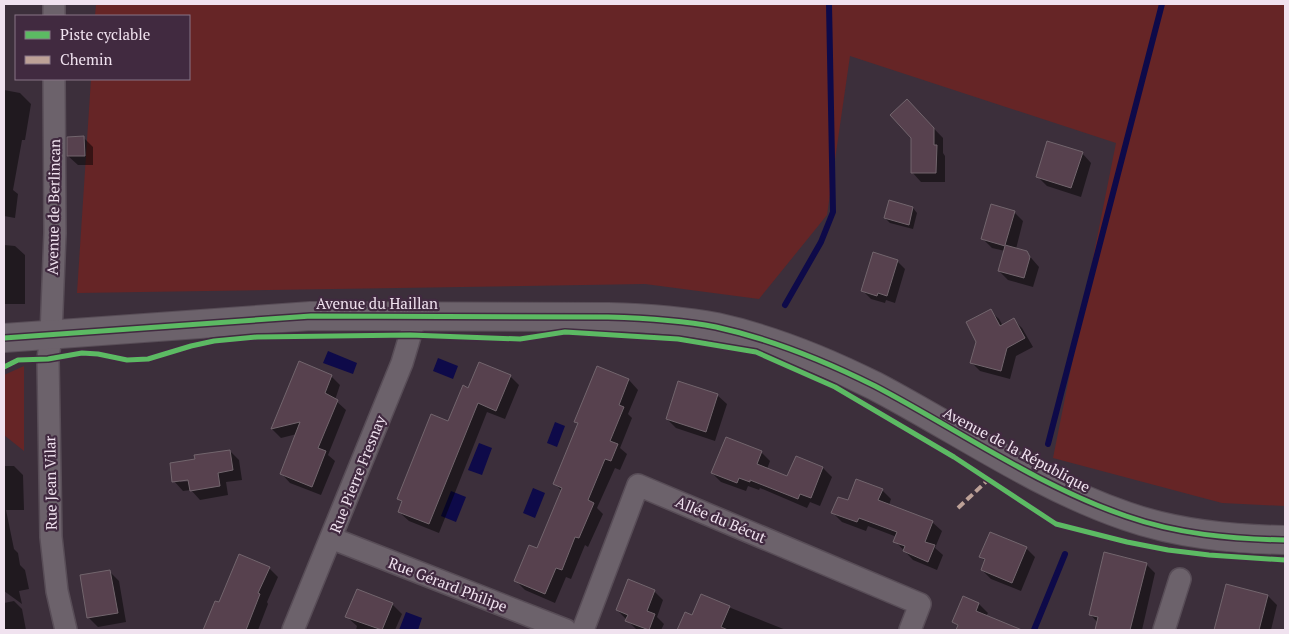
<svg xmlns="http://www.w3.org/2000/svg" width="1289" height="634" font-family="'PT Serif',serif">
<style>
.green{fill:#662526}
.water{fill:#0e0a49}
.shadow{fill:#0007;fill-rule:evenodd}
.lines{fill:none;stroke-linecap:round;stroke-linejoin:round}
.stream{stroke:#0e0a49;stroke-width:6}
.building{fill:#57414e;stroke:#72656d}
.street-casing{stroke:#584d57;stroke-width:24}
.secondary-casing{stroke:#584d57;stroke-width:30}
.street{stroke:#6c626b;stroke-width:21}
.secondary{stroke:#6c626b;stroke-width:28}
.quiet{stroke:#bda197;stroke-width:4;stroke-dasharray:8 4;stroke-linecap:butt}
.cycleway-casing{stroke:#412a40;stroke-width:8}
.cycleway{stroke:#5cba63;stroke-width:5}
.labels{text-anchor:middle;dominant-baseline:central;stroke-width:4.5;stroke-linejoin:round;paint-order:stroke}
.street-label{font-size:15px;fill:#f0e2ef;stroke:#412a40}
</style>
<rect width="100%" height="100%" fill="#3c2f3b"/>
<path class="green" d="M96 4H1285V506L1222 503 1053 458 1116 143 850 56 827 215 759 299 645 284 77 293 91 79H189V16H95Z
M24 366V451L4 435V375Z"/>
<path class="water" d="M328 351 357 363 353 374 323 363Z
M438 358 458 366 453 379 433 371Z
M555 422 565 426 557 447 547 443Z
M479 443 492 448 482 475 468 470Z
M533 488 545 493 535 518 523 513Z
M451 491 466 497 456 522 441 516Z
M406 612 422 618 418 630H399Z"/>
<path class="shadow" d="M4 90 20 93 31 104 25 140H22L13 190 18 194 15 218 4 216Z
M916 110 943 138V153L945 156V182H921L912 172Z
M84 138 93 147V165H78L68 156Z
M1082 153 1091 163 1081 197 1047 186 1037 176Z
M890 202 913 208 917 213 913 229 890 223 885 218Z
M1014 212 1023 221 1016 249 1026 252 1039 267 1033 287 1008 280 999 271 1005 251 992 248 982 238Z
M4 245 15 246 25 255V304H4Z
M897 261 905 269 895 303 886 300 885 303 871 299 863 291Z
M990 311 999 319 1003 326 1014 320 1022 328 1033 347 1016 356 1010 379 980 371 972 363Z
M300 363 331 376 340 385 335 400 346 410 328 455 335 461 321 495 290 483 281 473 297 434 281 438 272 429Z
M598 368 629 380 638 390 628 414 632 418 620 448 627 454 620 470 615 468 597 508 603 514 588 547 585 545 571 579 566 577 555 603 525 590 516 581 538 550 562 491 555 484 579 424 576 422Z
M510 376 519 385 505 419 487 412 439 533 409 521 399 512 403 503 398 499 469 389Z
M717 395 727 404 715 441 676 428 667 419Z
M230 451 239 460 242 480 226 482 228 495 200 500 191 490 183 491 174 481 197 460ZM194 478V481L180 482V480Z
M761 452 770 461 767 469 788 477 796 457 823 468 832 477 820 506 810 502 807 508 760 488 759 490 748 486 746 491 721 482 712 473Z
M4 466H14L23 475 24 510H6L14 549 18 553 20 565 25 570 29 589 19 591 22 604 4 591Z
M882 490 891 499 889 505 932 522 942 531 935 548 943 555 937 570 913 560 895 541 897 537 868 526 866 531 842 522 833 513 848 502Z
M1026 548 1035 557 1021 591 991 579 982 570 985 561 981 557Z
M1146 564 1155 573 1142 630H1096L1098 623 1090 614Z
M269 568 278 577 267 602 268 604 258 630H204L216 603 219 604Z
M109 571 119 581 126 622 98 627 89 618Z
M1227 586 1268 596 1277 605 1271 630H1216Z
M654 591 663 600 657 617 664 624 661 630 636 629 617 610Z
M701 596 786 630H682L679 628 693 616Z
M964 597 979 604 988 613 986 616 1005 630H957L959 627 954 622Z
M14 601 22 609 26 630H4V603Z
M392 604 402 614 395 630H356L357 626 347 617Z"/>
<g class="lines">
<path class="stream" d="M785 305 821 242 833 212 829 4
M1048 444 1162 4
M1034 630 1065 554"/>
</g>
<path class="building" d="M907 99 934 128V145H937L936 173H911V138L890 115Z
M84 136 85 156H67V137Z
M1047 141 1083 152 1071 188 1036 177Z
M889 200 913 207 909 225 884 218Z
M991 204 1015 211 1005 245 1027 251 1030 257 1024 278 998 271 1005 246 981 239Z
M873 252 898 260 887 296 878 293 877 296 861 291Z
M991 309 1000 326 1014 318 1025 338 1007 348 1001 371 970 363 976 342 966 322Z
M299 361 332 375 325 393 338 400 318 448 326 451 312 487 280 474 300 422 271 429Z
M479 362 511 375 496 411 478 403 429 524 398 512 402 501 397 499 431 414 448 421 463 385 468 388Z
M597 366 629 379 619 405 624 407 610 441 618 444 611 461 605 459 588 500 594 503 579 538 575 537 562 570 556 568 545 594 514 581 529 545 537 548 562 488 553 484 578 423 574 422Z
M678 381 718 394 706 432 666 419Z
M726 437 762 451 757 464 787 476 796 456 823 467 811 498 800 494 798 499 750 480V482L739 478 737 483 711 473Z
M230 450 233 470 218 473 220 486 190 491 188 480 172 482 170 463 195 459 194 455Z
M856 479 883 489 878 500 933 521 925 542 935 545 928 562 903 551 905 546 893 542 897 532 859 518 857 522 831 513 838 497 848 500Z
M990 532 1027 547 1012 583 981 570 985 559 979 557Z
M1104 552 1147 563 1130 630H1095L1098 617 1089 615Z
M239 554 270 567 258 593 260 594 246 630H203L215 601 219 602Z
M110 570 118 613 87 618 80 575Z
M628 579 655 590 647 611 655 614 649 630 625 621 628 615 616 610Z
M1226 584 1268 595 1259 630H1214Z
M357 589 393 603 382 630 345 617Z
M701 594 730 606 721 627 728 630H677L685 612 692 615Z
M963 596 979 603 976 611 1022 630H956L958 625 952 622Z"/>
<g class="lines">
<defs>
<path id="street" d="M54 4V16
M54 79 55 233 51 335 48 359 51 537 57 591 66 630
M331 538 566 630
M293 630 402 363 416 316
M583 630 638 485 920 604 910 630
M1164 630 1180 579"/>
<path id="secondary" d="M4 338 311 316 608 317C644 318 680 320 716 327 771 339 825 361 875 386 957 429 1038 486 1126 516 1177 534 1231 539 1285 540"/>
</defs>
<use href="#street" class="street-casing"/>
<use href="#secondary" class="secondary-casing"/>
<use href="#street" class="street"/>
<use href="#secondary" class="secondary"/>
<path class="quiet" d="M958 508 989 479"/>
<defs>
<path id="cycleway" d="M4 338 311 316 608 317C644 318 680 320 716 327 771 339 825 361 875 386 957 429 1038 486 1126 516 1177 534 1231 539 1285 540
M4 367 18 360 48 359 82 353 98 354 127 360 148 359 191 346 214 341 257 337 410 335 520 339 565 332 678 339 756 352 835 387 954 457 1056 524 1127 542 1168 550 1209 555 1285 560"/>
</defs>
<use href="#cycleway" class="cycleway-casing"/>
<use href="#cycleway" class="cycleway"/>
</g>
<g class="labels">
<g class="street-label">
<text transform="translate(53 207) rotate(-89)">Avenue de Berlincan</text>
<text x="377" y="303">Avenue du Haillan</text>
<text transform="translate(1017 449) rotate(28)">Avenue de la République</text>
<text transform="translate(357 474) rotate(-68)">Rue Pierre Fresnay</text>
<text transform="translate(50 483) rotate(-91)">Rue Jean Vilar</text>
<text transform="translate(721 519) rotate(23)">Allée du Bécut</text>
<text transform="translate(448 584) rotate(21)">Rue Gérard Philipe</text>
</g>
</g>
<rect width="1289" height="634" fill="none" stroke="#f0e2ef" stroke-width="10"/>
<rect x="15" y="15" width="175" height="65" fill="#412a40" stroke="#877486"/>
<rect x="25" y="31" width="25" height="8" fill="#5cba63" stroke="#877486"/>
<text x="60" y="40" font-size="15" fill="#f0e2ef">Piste cyclable</text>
<rect x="25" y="56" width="25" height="8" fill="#bda197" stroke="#877486"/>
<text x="60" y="65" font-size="15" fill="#f0e2ef">Chemin</text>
</svg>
